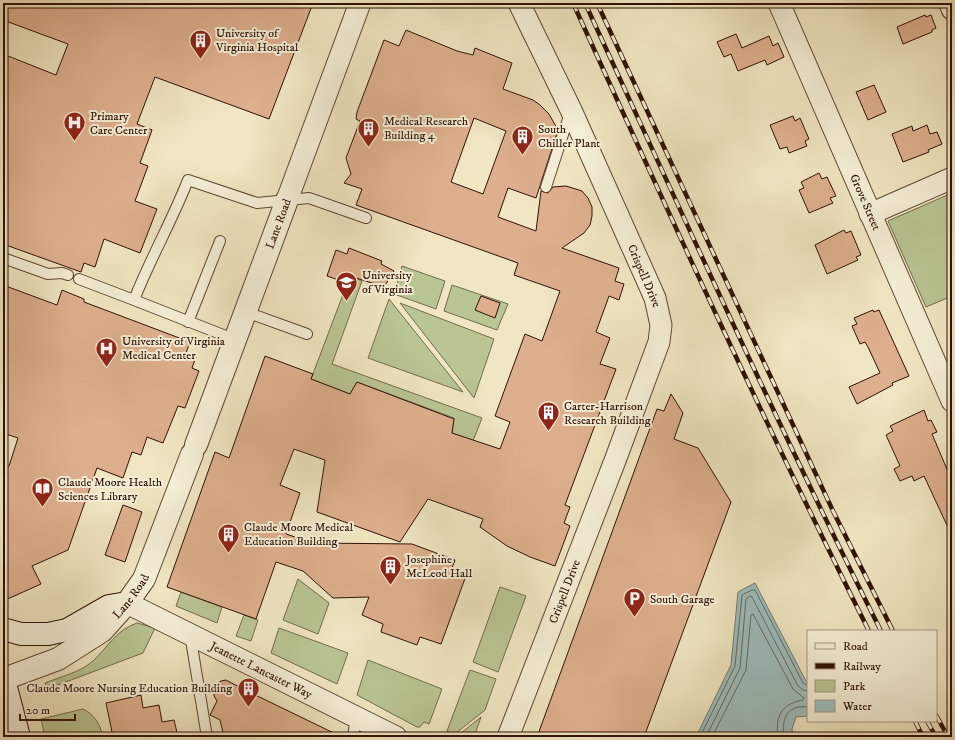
<svg xmlns="http://www.w3.org/2000/svg" width="955" height="740" font-family="'IM FELL DW Pica',serif">
<style>
.green{fill:#b9c593;stroke:#746b4c}
.water{fill:#9ebdbc;stroke:#727873}
.lines{fill:none;stroke-linecap:round;stroke-linejoin:round}
.shore{stroke:#666761;stroke-width:1}
.building{fill:#ddaf8e;stroke:#2f1106;fill-rule:evenodd}
.service-casing{stroke:#5f4635;stroke-width:12}
.minor-casing{stroke:#5f4635;stroke-width:23}
.tertiary-casing{stroke:#5f4635;stroke-width:24}
.secondary-casing{stroke:#2f1106;stroke-width:24}
.service{stroke:#f5efd7;stroke-width:10}
.minor{stroke:#f5efd7;stroke-width:21}
.tertiary{stroke:#f5efd7;stroke-width:22}
.secondary{stroke:#f5efd7;stroke-width:22}
.rail-casing{stroke:#2f1106;stroke-width:4.5}
.rail{stroke:#f5efd7;stroke-width:3;stroke-dasharray:9;stroke-linecap:butt}
.labels{text-anchor:middle;dominant-baseline:central;stroke-width:4;stroke-linejoin:round;paint-order:stroke}
.poi-label{font-size:12px;fill:#2f1106;stroke:#f5efd7;text-anchor:start}
.street-label{font-size:12px;fill:#2f1106;stroke:#f5efd7}
</style>
<rect width="100%" height="100%" fill="#f0e6c1"/>
<filter id="stains"><feTurbulence type="fractalNoise" baseFrequency=".005" numOctaves="4"/><feColorMatrix values="0 0 0 0 .2 0 0 0 0 .09 0 0 0 0 .02 0 0 0 .5 -.17"/></filter>
<radialGradient id="worn" r=".72"><stop offset=".6" stop-color="#630" stop-opacity="0"/><stop offset="1" stop-color="#630" stop-opacity=".3"/></radialGradient>
<path class="green" d="M952 193V296L926 307 888 221Z
M402 266 445 281 436 309 394 294Z
M350 276 362 281 332 364 482 418 473 441 452 433 454 418 357 382 350 394 311 379Z
M452 285 508 304 497 330 444 311Z
M389 299 463 392 368 358Z
M400 303 494 339 474 398Z
M298 579 329 603 318 634 283 620Z
M500 587 526 596 498 672 473 662Z
M181 592 222 607 217 623 176 606Z
M244 615 258 620 251 641 236 636Z
M137 623 155 628 143 653 47 689 45 683C60 677 81 672 93 661 108 647 116 630 137 623Z
M279 628 348 653 337 684 271 653Z
M368 660 442 689 429 724 424 722 420 727H417L357 695Z
M470 670 496 679 485 710 451 737 453 734 447 731Z
M83 709C95 715 100 724 103 737H45L41 719Z
M481 717 474 737H456Z"/>
<path class="water" d="M755 583 808 685V716L796 717 792 729 793 737H696L731 665 738 592Z"/>
<g class="lines">
<path class="shore" d="M700 737 735 666 742 595 752 590H755L803 683 808 686
M706 737 740 668 746 599 750 596 752 597 798 686 803 690 808 691
M712 737 746 670 751 615 753 614 793 689 804 698 803 700C782 704 775 715 778 737
M784 737C781 719 787 704 808 707"/>
</g>
<path class="building" d="M3 3H313L269 119 155 77 137 124 152 130 140 163 148 166 135 201 157 209 140 253 104 239 95 267 84 263 81 272 3 244V54L56 75 68 44 3 20Z
M925 15 926 17 931 15 936 28 932 30V32L903 44 897 27Z
M406 30 457 51 473 55 475 48 512 63 503 89 533 100 540 105 549 114 558 130 536 198 508 188 498 217 536 231 541 191 548 193 553 187 566 186 582 191 588 198 592 207V216L590 225 584 233 562 248 619 268 615 281 624 284 619 300 609 296 596 332 610 338 600 364 616 369 565 505 570 507 564 523 570 526 555 566 530 557 507 546 480 527 483 519 428 499 400 542 317 512 325 460 294 449 280 485 300 493 286 534 313 543 412 544 455 560 452 568 467 573 441 644 420 637 417 645 381 632 383 624 362 615 369 597 333 598 303 571 276 562 256 619 167 587 215 452 229 458 265 356 313 374 311 379 350 394 357 382 454 419 452 433 500 449 510 422 495 416 525 334 542 341 560 291 514 275 518 263 356 205 362 189 344 183 351 174 346 158 360 121 356 119 357 112 384 40 399 46ZM474 118 506 131 483 194 451 182Z
M736 34 742 48 769 36 773 46 778 43 784 57 767 65 765 60 738 71 731 54 724 57 717 42Z
M874 85 886 112 868 120 856 92Z
M793 116 795 121 800 118 809 139 805 141 807 146 789 153 787 147 780 149 770 125Z
M927 125 930 134 937 132 942 144 928 150 929 152 903 162 892 134 912 126 913 131Z
M819 173 822 179 827 177 836 196 830 198 833 203 809 213 799 190 804 188 801 182Z
M844 230 846 233 851 231 861 255 856 257 858 260 827 274 815 245Z
M349 248 382 261 381 264 394 271 384 287 350 276 347 283 327 276 336 250 347 254Z
M3 285 57 305 62 290 84 299V302L190 342 186 353 196 357 192 368 199 371 185 408 178 406 163 443 147 437 141 455 132 452 123 478 97 468 68 550 32 566 41 584 3 601V468L9 466 18 438 3 433Z
M481 296 500 303 495 318 475 310Z
M873 310 874 312 879 310 909 376 892 383 893 385 857 404 849 387 880 373 868 347 865 342 860 344 852 326 857 324 854 318Z
M671 394 683 413 674 439 698 448 731 502 644 737H537L657 409 664 411Z
M924 410 928 421 931 420 937 432 932 434 952 481V536L924 476 914 481 912 476 900 481 894 469 900 466 886 435 893 431 890 426Z
M123 505 142 512 125 562 105 555Z
M226 680 243 689 342 737H224L220 720 210 715 217 701 214 696V686L221 681Z
M141 695 143 708 159 705 162 722 174 720 178 737H113L106 703Z"/>
<g class="lines">
<defs>
<path id="service" d="M546 187 570 113
M3 258 48 274 62 273 68 275
M79 279 134 300
M246 312 307 334
M188 322 220 241
M236 340 134 300C150 259 172 221 188 180L257 203 309 198 366 218
M190 634 207 737
M353 737 356 717"/>
<g id="minor">
<path id="s1" d="M779 3 952 401"/>
<path d="M950 3 952 9"/>
<path d="M287 200 360 3"/>
<path d="M870 214 952 178"/>
<path id="s2" d="M127 603 396 737"/>
<path id="s3" d="M508 737 616 458 659 342 661 325 655 298 571 110 519 3"/>
</g>
<g id="tertiary">
<path id="s4" d="M196 445 287 200"/>
<path id="s5" d="M4 679 58 659 102 631 127 603 144 579 192 454"/>
</g>
<path id="secondary" d="M3 629 21 634H48L67 630 109 606 127 603
M3 676 19 737"/>
</defs>
<use href="#service" class="service-casing"/>
<use href="#minor" class="minor-casing"/>
<use href="#tertiary" class="tertiary-casing"/>
<use href="#secondary" class="secondary-casing"/>
<use href="#service" class="service"/>
<use href="#minor" class="minor"/>
<use href="#tertiary" class="tertiary"/>
<use href="#secondary" class="secondary"/>
<defs>
<path id="rail" d="M573 3C669 214 765 424 869 631
M585 3C682 213 777 424 881 631
M597 3 833 511 893 631
M936 715 948 737
M915 721 923 737
M927 721 936 737"/>
</defs>
<use href="#rail" class="rail-casing"/>
<use href="#rail" class="rail"/>
</g>
<defs>
<symbol id="building-pin" viewBox="-11 -11 22 30"><path d="M0 17L-7.5 6A9.5 9.5 0 1 1 7.5 6Z" fill="#8f2418" stroke="#f5efd7"/><path d="M-4-6H4V6H1V3H-1V6H-4ZM-2.5-4.3h1.7v1.8h-1.7ZM.8-4.3h1.7v1.8H.8ZM-2.5-1h1.7V.8h-1.7ZM.8-1h1.7V.8H.8Z" fill="#fff"/></symbol>
<symbol id="hospital-pin" viewBox="-11 -11 22 30"><path d="M0 17L-7.5 6A9.5 9.5 0 1 1 7.5 6Z" fill="#8f2418" stroke="#f5efd7"/><path d="M-5-5h3v3.5h4V-5h3V5h-3V1.5h-4V5h-3Z" fill="#fff"/></symbol>
<symbol id="university-pin" viewBox="-11 -11 22 30"><path d="M0 17L-7.5 6A9.5 9.5 0 1 1 7.5 6Z" fill="#8f2418" stroke="#f5efd7"/><path d="M0-5L7-2L0 1L-7-2ZM-4 1L0 2.5L4 1V4Q0 6-4 4Z" fill="#fff"/></symbol>
<symbol id="library-pin" viewBox="-11 -11 22 30"><path d="M0 17L-7.5 6A9.5 9.5 0 1 1 7.5 6Z" fill="#8f2418" stroke="#f5efd7"/><path d="M-6-4Q-3-5.5-.7-3.5V5Q-3 3-6 4ZM6-4Q3-5.5 .7-3.5V5Q3 3 6 4Z" fill="#fff"/></symbol>
<symbol id="parking-pin" viewBox="-11 -11 22 30"><path d="M0 17L-7.5 6A9.5 9.5 0 1 1 7.5 6Z" fill="#8f2418" stroke="#f5efd7"/><path d="M-3.5-5.5H1a3.5 3.5 0 0 1 0 7H-1V5.5H-3.5ZM-1-3.4V-.6H.8a1.4 1.4 0 0 0 0-2.8Z" fill="#fff"/></symbol>
</defs>
<g fill-rule="evenodd">
<use href="#building-pin" x="188" y="28" width="25" height="34"/>
<use href="#hospital-pin" x="62" y="110" width="25" height="34"/>
<use href="#building-pin" x="356" y="116" width="25" height="34"/>
<use href="#building-pin" x="510" y="124" width="25" height="34"/>
<use href="#university-pin" x="334" y="270" width="25" height="34"/>
<use href="#hospital-pin" x="94" y="336" width="25" height="34"/>
<use href="#building-pin" x="536" y="400" width="25" height="34"/>
<use href="#library-pin" x="30" y="476" width="25" height="34"/>
<use href="#building-pin" x="216" y="522" width="25" height="34"/>
<use href="#building-pin" x="378" y="554" width="25" height="34"/>
<use href="#parking-pin" x="622" y="586" width="25" height="34"/>
<use href="#building-pin" x="236" y="676" width="25" height="34"/>
</g>
<g class="labels">
<g class="poi-label">
<text x="216" y="33">University of<tspan x="216" dy="14">Virginia Hospital</tspan></text>
<text x="90" y="116">Primary<tspan x="90" dy="14">Care Center</tspan></text>
<text x="384" y="121">Medical Research<tspan x="384" dy="14">Building 4</tspan></text>
<text x="538" y="129">South<tspan x="538" dy="14">Chiller Plant</tspan></text>
<text x="362" y="275">University<tspan x="362" dy="14">of Virginia</tspan></text>
<text x="122" y="341">University of Virginia<tspan x="122" dy="14">Medical Center</tspan></text>
<text x="564" y="406">Carter-Harrison<tspan x="564" dy="14">Research Building</tspan></text>
<text x="58" y="482">Claude Moore Health<tspan x="58" dy="14">Sciences Library</tspan></text>
<text x="244" y="527">Claude Moore Medical<tspan x="244" dy="14">Education Building</tspan></text>
<text x="406" y="559">Josephine<tspan x="406" dy="14">McLeod Hall</tspan></text>
<text x="650" y="599">South Garage</text>
<text x="232" y="688" text-anchor="end">Claude Moore Nursing Education Building</text>
</g>
<g class="street-label">
<text stroke="none"><textPath href="#s1" startOffset="217">Grove Street</textPath></text>
<text stroke="none"><textPath href="#s4" startOffset="236">Lane Road</textPath></text>
<text transform="translate(644 276) rotate(67)">Crispell Drive</text>
<text stroke="none"><textPath href="#s3" startOffset="156">Crispell Drive</textPath></text>
<text stroke="none"><textPath href="#s5" startOffset="155">Lane Road</textPath></text>
<text stroke="none"><textPath href="#s2" startOffset="150">Jeanette Lancaster Way</textPath></text>
</g>
</g>
<rect width="955" height="740" fill="none" stroke="#f0e6c1" stroke-width="16"/>
<rect x="4" y="4" width="947" height="732" fill="none" stroke="#2f1106" stroke-width="2"/>
<rect x="8" y="8" width="939" height="724" fill="none" stroke="#2f1106"/>
<rect x="807" y="630" width="130" height="92" fill="#f5efd7" stroke="#a69683"/>
<rect x="815" y="643" width="20" height="6" fill="#f5efd7" stroke="#a69683"/>
<text x="843" y="650" font-size="12" fill="#2f1106">Road</text>
<rect x="815" y="663" width="20" height="6" fill="#2f1106" stroke="#a69683"/>
<text x="843" y="670" font-size="12" fill="#2f1106">Railway</text>
<rect x="815" y="680" width="20" height="12" fill="#b9c593" stroke="#a69683"/>
<text x="843" y="690" font-size="12" fill="#2f1106">Park</text>
<rect x="815" y="700" width="20" height="12" fill="#9ebdbc" stroke="#a69683"/>
<text x="843" y="710" font-size="12" fill="#2f1106">Water</text>
<path d="M20 714v6h55v-6" fill="none" stroke="#2f1106" stroke-width="2"/>
<text x="26" y="714" font-size="12" fill="#2f1106" stroke="#f5efd7" stroke-width="3" paint-order="stroke">20 m</text>
<rect width="100%" height="100%" filter="url(#stains)"/>
<rect width="100%" height="100%" fill="url(#worn)"/>
</svg>
